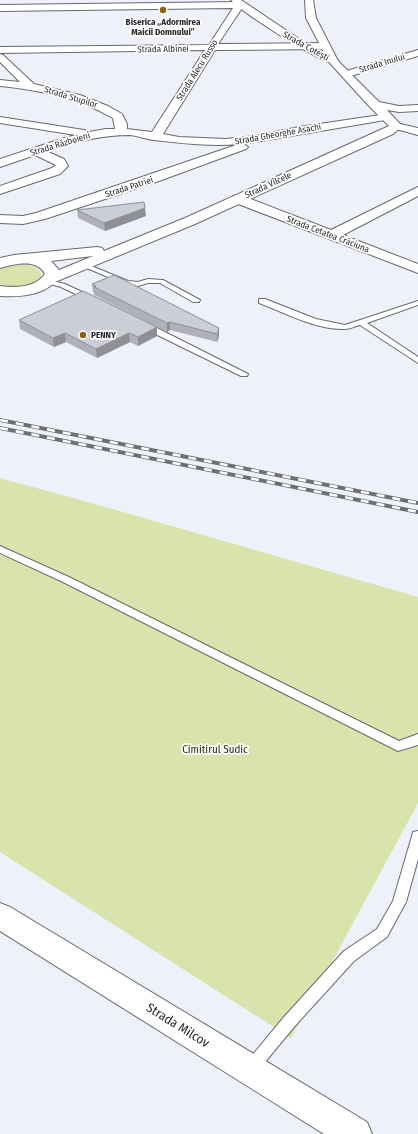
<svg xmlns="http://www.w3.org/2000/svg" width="418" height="1134" font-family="'Fira Sans Condensed',sans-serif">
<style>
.green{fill:#d8e4ab}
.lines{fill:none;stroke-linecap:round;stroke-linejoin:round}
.service-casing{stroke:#676972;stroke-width:2}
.minor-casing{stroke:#676972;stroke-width:2}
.tertiary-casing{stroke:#676972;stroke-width:2}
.secondary-casing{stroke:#676972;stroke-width:2}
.service{fill:#fff;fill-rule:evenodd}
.minor{fill:#fff;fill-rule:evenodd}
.tertiary{fill:#fff;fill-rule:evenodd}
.secondary{fill:#fff;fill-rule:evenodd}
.rail-casing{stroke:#6e6f75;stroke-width:4}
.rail{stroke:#fff;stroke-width:2.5;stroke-dasharray:8;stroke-linecap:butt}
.wall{fill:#afb0b9}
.shaded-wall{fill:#8e9096}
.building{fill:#cbcdd7;stroke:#8e9096}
.poi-dot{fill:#936012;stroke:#fff;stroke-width:1.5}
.labels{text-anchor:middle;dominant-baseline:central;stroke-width:3.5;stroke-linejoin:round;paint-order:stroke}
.far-poi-label{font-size:9px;font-weight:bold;fill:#292a2d;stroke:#fff}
.far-street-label{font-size:9px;fill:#292a2d;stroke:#fff}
.park-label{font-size:11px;fill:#272c0b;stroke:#fff}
.near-street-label{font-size:13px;fill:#292a2d;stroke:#fff}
</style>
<rect width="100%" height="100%" fill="#eef0fa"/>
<path class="green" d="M13 265C23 264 36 264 41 273V277C31 287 13 289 0 284V269Z
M0 478 102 506 418 597V803L291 1038 0 852Z"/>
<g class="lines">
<defs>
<path id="service" d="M84 263 128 281 138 282 148 279 163 280 200 300 199 302H193L160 283H148L138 286 127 285 82 266 81 265Z
M48 280 65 284 95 298 94 300H88L61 287 46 283V281Z
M259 299H265L316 319 345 325 418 301V305L367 323 418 357V363L360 325C355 326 350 329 345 329 316 330 286 313 259 303Z
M143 324H149L248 374 247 376H241L143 328Z
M0 546 71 578 399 741 418 734V745L398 751 394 749 63 582 0 553Z
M418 831V859L406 902 387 937 354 961 294 1027 256 1073 251 1076 246 1073 243 1068 246 1063 284 1017 344 951 377 929 393 901 412 836 413 832Z"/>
<path id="minor" d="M240 2 244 5 218 44 325 43 330 46 325 49 215 50 163 134 179 137 226 139 255 136 299 127 387 114 391 115 393 117 391 119 243 144 248 147 246 149 159 181 45 219 23 224 0 223V215L23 216 36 213 239 144C211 147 182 143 154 140 146 139 138 136 130 135 101 135 73 142 46 151L64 159 68 166 60 174 0 194V186L52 168 56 165 35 155 0 167V159L61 139 76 135 0 123V117L84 130 89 132 106 129H115L113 118C78 98 40 90 0 86V80L20 82 0 62V54L3 55 34 84 80 95 108 106 122 114 127 124V129L152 132 205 50 0 53V47L209 45 233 8 0 11V5Z
M418 50V56L347 77 342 74 343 72Z
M396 123 418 128V135L392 128 390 126 392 124Z
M418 187V196L343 235 418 264V273L233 202 232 199 233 196H243L331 230Z
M0 903 10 907 367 1122 372 1134H324L0 931Z"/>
<path id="tertiary" d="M231 0H241L308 45 338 60 339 62 338 64C325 67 240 11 231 0Z"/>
<path id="secondary" d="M305 0H313L316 18 338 61 379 102 399 106 418 105V111L399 112 387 110 402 126 393 134 195 224 55 282C41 296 19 297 0 296V286C16 288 35 288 45 274 37 258 14 264 0 268V258L14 255 97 247 102 248 104 251 185 218 389 126 369 106 329 62 306 18ZM93 256 59 270 51 261Z"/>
</defs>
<use href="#service" class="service-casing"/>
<use href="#minor" class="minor-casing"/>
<use href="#tertiary" class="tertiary-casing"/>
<use href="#secondary" class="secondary-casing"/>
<use href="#service" class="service"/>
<use href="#minor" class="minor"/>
<use href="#tertiary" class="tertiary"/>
<use href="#secondary" class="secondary"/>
<defs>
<path id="rail" d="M0 420 418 503
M0 428 418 512"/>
</defs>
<use href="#rail" class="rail-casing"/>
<use href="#rail" class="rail"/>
</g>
<path class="wall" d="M77 210 146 216 105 231 78 218Z
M92 284 219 328V336L217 342 170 330 167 332 94 295V293L93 292Z
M19 320 157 336 138 346 130 342 97 358 66 342 54 347 20 329Z"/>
<path class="shaded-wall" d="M145 208 146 216 105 231 104 223Z
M170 322V330L167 332V323Z
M157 327V336L138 346V337Z
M219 328V336L217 342V334Z
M65 333 66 342 54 347 53 338Z
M129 333 130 342 97 358 96 349Z"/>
<path class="building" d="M144 202 145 208 104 223 77 210Z
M114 275 219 328 217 334 170 322 167 323 94 287 96 286 92 284Z
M83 291 157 327 138 337 129 333 96 349 65 333 53 338 19 320Z"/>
<g class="poi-dot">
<circle cx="163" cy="10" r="4"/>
<circle cx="83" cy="335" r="4"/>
</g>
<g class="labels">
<g class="far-poi-label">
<text x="163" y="22">Biserica „Adormirea<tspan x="163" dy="10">Maicii Domnului”</tspan></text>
<text x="91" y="335" text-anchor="start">PENNY</text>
</g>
<g class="far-street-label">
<text transform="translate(306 46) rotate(29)">Strada Cotești</text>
<text transform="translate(163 49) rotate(-1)">Strada Albinei</text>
<text transform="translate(382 63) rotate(-17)">Strada Inului</text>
<text transform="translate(197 70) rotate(-58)">Strada Alecu Russo</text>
<text transform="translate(71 97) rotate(17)">Strada Stupilor</text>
<text transform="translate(278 134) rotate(-10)">Strada Gheorghe Asachi</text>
<text transform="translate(60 144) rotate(-17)">Strada Războieni</text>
<text transform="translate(268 185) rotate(-25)">Strada Vîlcele</text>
<text transform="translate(129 187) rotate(-18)">Strada Patriei</text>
<text transform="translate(328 234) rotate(21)">Strada Cetatea Crăciuna</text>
</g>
<g class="park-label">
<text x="215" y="749">Cimitirul Sudic</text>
</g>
<g class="near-street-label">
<text transform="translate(178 1025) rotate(32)">Strada Milcov</text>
</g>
</g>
</svg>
